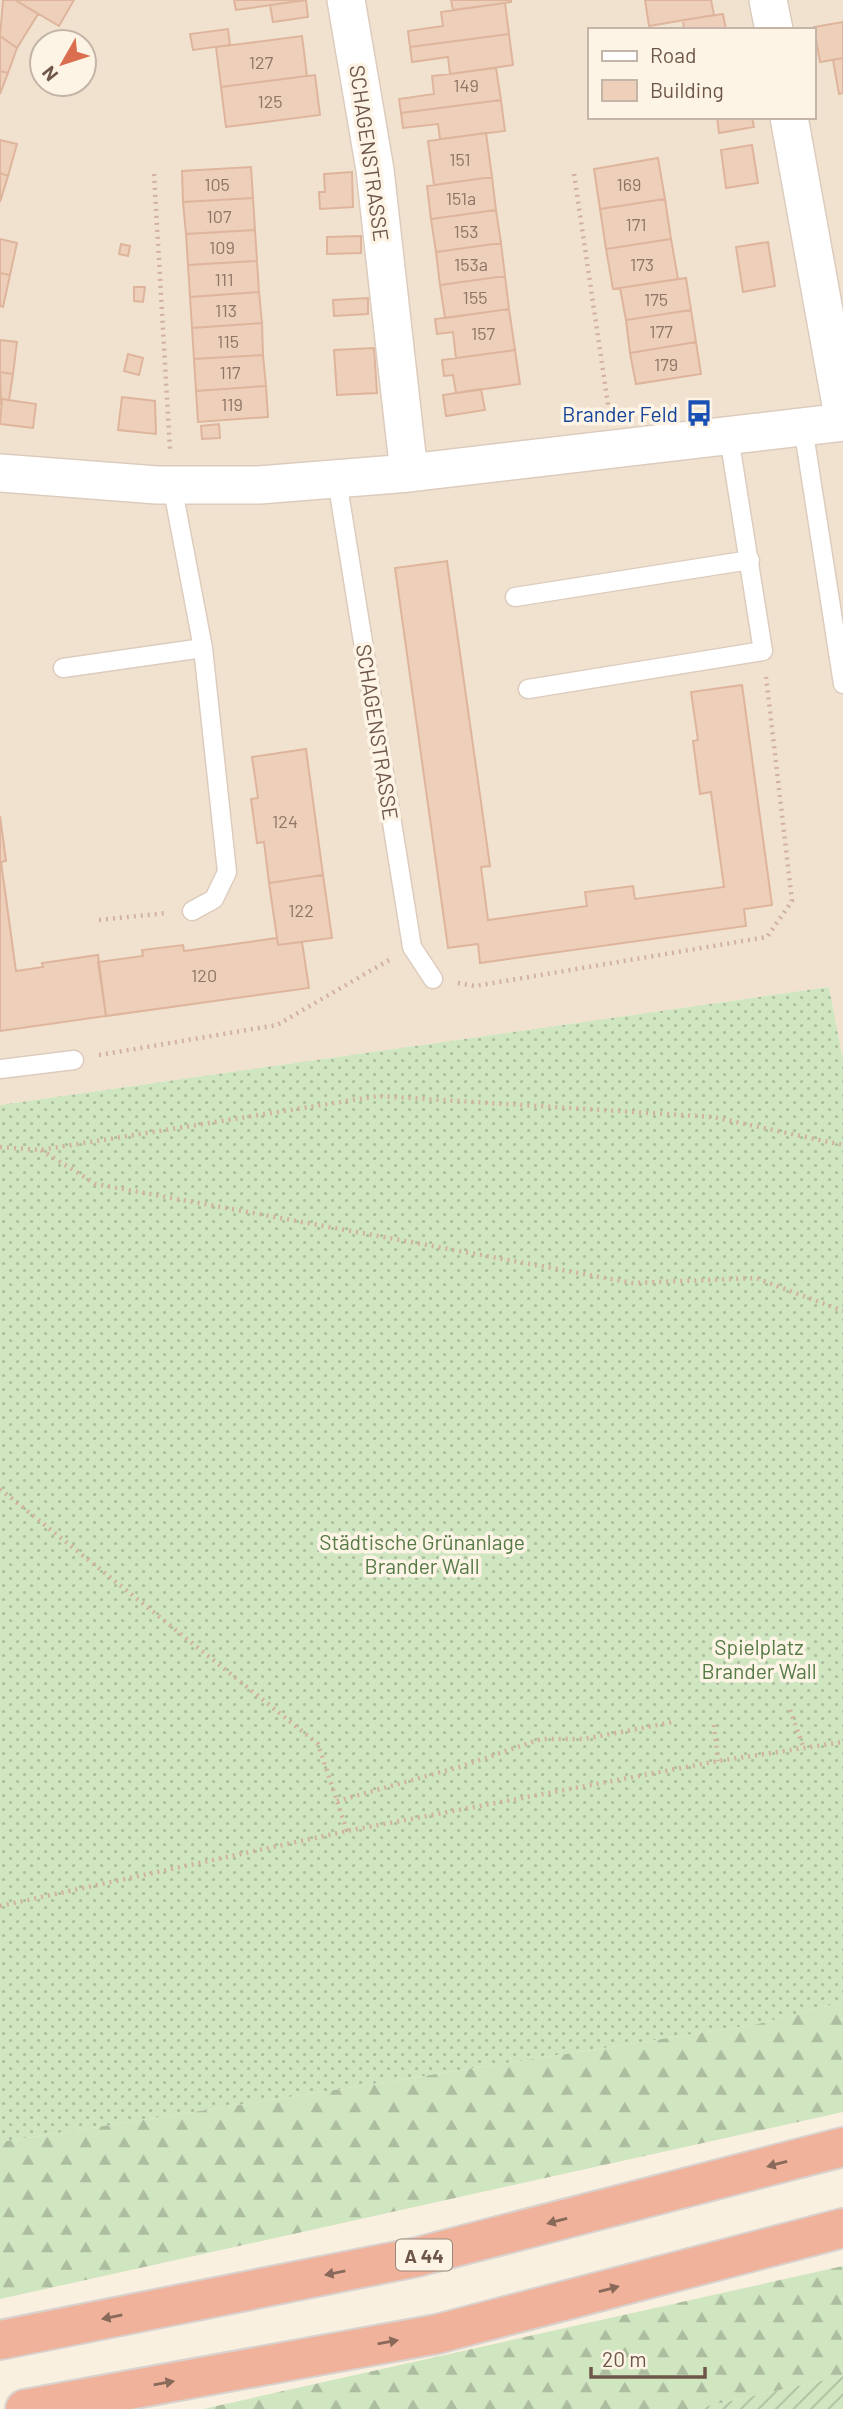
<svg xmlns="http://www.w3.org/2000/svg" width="843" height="2409" font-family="Barlow,sans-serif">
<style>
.residential{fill:#f1e2d0;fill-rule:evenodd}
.grass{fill:url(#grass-dots)}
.forest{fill:url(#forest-firs)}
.garden{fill:url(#garden-furrows)}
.building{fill:#edcfba;stroke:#deb59c;stroke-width:2}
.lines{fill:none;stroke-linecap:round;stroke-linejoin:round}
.service-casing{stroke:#ddccbd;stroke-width:21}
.minor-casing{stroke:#ddccbd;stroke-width:40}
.motorway-casing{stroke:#d9d3d0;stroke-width:42}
.path{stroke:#d1b29e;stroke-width:4.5;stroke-dasharray:2 5;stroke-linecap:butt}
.service{stroke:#fff;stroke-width:18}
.minor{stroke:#fff;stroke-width:37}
.motorway{stroke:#f0b29b;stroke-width:38}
.oneway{fill:#88695a}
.labels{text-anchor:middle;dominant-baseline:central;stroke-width:7;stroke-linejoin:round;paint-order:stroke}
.number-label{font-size:18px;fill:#8e7566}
.shield{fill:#fdf4e6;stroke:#998679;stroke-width:2}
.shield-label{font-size:19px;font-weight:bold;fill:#6e574a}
.street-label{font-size:21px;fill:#6e574a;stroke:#fdf4e6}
.transit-label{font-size:21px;fill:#164399;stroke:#fdf4e6;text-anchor:end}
.park-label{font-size:21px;fill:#547a46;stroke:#fdf4e6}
</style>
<defs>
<pattern id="grass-dots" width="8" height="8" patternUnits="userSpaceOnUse" patternTransform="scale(1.75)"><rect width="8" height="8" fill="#d0e6c1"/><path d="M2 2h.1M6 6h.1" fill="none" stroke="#adbd9f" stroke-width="1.8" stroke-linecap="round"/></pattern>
<pattern id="forest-firs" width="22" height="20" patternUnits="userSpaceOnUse" patternTransform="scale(1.75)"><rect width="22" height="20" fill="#d0e6c1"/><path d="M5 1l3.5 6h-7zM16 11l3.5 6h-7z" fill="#adbd9f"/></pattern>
<pattern id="garden-furrows" width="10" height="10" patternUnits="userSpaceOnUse" patternTransform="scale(1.75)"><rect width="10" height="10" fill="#d0e6c1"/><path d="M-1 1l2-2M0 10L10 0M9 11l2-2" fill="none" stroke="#adbd9f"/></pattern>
</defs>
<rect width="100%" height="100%" fill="#faf0e0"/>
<path class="residential" d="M0 0H843V1060L829 987 0 1105ZM589 30H813V117H589ZM42 42H84V84H42Z"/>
<path class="grass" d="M829 987 843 1060V2002L758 2024 0 2142V1105Z"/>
<path class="forest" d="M843 2002V2112L0 2299V2142L758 2024Z
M843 2266V2376L695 2409H203Z"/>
<path class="garden" d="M843 2376V2409H695Z"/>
<path class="building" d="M3 0H15L38 14 17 48 0 36Z
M15 0H74L59 26Z
M234 0H306L236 10Z
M306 0 308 17 273 22 270 5Z
M451 0H511V2L453 10Z
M645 0H711L714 15 649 26Z
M505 3 509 34 410 47 408 31 443 26 441 12Z
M723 14 726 30H684L683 20Z
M843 22V58L820 62 814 27Z
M228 29 230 45 193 50 190 34Z
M509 34 513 65 450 74 448 57 412 62 410 47Z
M0 36 17 48 8 73 0 71Z
M302 36 307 76 221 87 216 47Z
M843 58V93L839 94 833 60Z
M496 68 501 100 401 113 399 99 434 94 432 76Z
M0 71 8 73 0 94Z
M315 75 320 115 226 127 221 87Z
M501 100 505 131 440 139 438 124 403 128 401 113Z
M717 117H752L754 127 719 133Z
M486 133 492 177 434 185 428 141Z
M0 140 17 144 8 176 0 173Z
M752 145 758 183 726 188 721 150Z
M658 158 665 199 600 209 594 169Z
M251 167 253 198 183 202 182 171Z
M352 172 353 207 320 209 319 192H325L324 174Z
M0 173 8 176 0 202Z
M492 177 496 210 431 219 427 186Z
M253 198 255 230 186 234 183 202Z
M665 199 671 239 606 249 600 209Z
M496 210 501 243 436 252 431 219Z
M255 230 257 261 188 265 186 234Z
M361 236V253L327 254V237Z
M0 239 17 243 10 275 0 273Z
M671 239 678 279 613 289 606 249Z
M768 242 775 286 743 292 736 247Z
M501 243 505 276 440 285 436 252Z
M121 244 130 246 128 256 119 254Z
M257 261 259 292 190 297 188 265Z
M0 273 10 275 3 307 0 306Z
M505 276 509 309 445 318 440 285Z
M686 278 691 310 626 320 620 288Z
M134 287H145L143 302 134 301Z
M259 292 262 323 192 328 190 297Z
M368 298V314L334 316 333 300Z
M509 309 515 350 456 358 453 332 437 334 435 319Z
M691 310 696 342 630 353 626 320Z
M262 323 263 355 194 359 192 328Z
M0 340 17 342 13 374 0 372Z
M696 342 701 374 636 384 630 353Z
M374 348 377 393 337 395 334 350Z
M515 350 520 384 456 393 453 375 444 376 442 360Z
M128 354 143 358 139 375 124 371Z
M263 355 266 386 196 391 194 359Z
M0 372 13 374 9 400 2 399 1 405Z
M266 386 268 417 198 422 196 391Z
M481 389 485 410 446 416 443 395Z
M122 397 155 401 156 434 118 430Z
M2 399 36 404 33 428 0 424Z
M219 424 220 438 202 439 201 426Z
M447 561 490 866 481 867 488 920 587 906 585 892 633 886 635 899 724 887 711 792 700 794 693 741 698 740 691 692 742 685 772 905 744 909 746 926 480 963 478 944 448 948 395 568Z
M306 749 323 875 269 883 264 842 257 843 251 799 258 798 252 757Z
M0 816 6 861 1 862 16 971 43 967 42 963 98 955 106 1016 0 1031Z
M323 875 332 938 278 945 269 883Z
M277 938 278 945 302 942 309 988 106 1016 98 962 143 956 142 950 183 945 184 951Z"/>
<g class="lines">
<defs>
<path id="service" d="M803 427 843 684
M337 480 412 947 433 979
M172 485 203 648 227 872 214 899 192 911
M515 597 750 560
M63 668 203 648
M528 689 763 651 729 437
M0 1069 74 1060"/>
<path id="minor" d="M346 0 375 170 409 473
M768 0 774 30
M789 117 843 416
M0 473 157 485H259L409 473 843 422"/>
<path id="motorway" d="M0 2340 417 2257 843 2147
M25 2409 437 2334 843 2228"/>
</defs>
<use href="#service" class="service-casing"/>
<use href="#minor" class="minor-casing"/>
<use href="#motorway" class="motorway-casing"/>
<path class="path" d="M154 174 170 450
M574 174 609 411
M99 920 166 913
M458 983 475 986 767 937 792 901 766 677
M99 1055 277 1025 389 960
M0 1147 40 1150 378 1096 713 1117 843 1145
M41 1150 96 1184 633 1283 756 1278 843 1311
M0 1489 318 1744 347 1831
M790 1710 804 1749
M714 1725 718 1761
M337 1801 459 1767 541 1739H584L673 1722
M0 1906 347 1831 718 1761 843 1742"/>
<use href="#service" class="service"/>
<use href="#minor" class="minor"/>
<use href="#motorway" class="motorway"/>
</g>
<defs><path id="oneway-solid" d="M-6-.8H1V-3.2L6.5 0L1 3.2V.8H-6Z" transform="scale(1.75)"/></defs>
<g class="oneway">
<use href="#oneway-solid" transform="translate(777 2164) rotate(165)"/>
<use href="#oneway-solid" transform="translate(557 2221) rotate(165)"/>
<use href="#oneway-solid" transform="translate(335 2273) rotate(169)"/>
<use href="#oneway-solid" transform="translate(609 2289) rotate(-15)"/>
<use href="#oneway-solid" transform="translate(112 2317) rotate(169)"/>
<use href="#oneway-solid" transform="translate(388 2342) rotate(-10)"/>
<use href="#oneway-solid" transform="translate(164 2383) rotate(-10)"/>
</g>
<defs>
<symbol id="bus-bare" viewBox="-9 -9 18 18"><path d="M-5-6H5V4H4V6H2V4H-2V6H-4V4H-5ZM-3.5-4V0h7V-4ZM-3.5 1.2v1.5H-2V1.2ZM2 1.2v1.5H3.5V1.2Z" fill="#1a4fb4" stroke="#fdf4e6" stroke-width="2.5" paint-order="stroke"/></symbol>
</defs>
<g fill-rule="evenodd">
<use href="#bus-bare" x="680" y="394" width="38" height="38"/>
</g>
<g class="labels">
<g class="number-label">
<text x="261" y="62">127</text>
<text x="466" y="85">149</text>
<text x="270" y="101">125</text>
<text x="460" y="159">151</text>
<text x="217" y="184">105</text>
<text x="629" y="184">169</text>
<text x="461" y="198">151a</text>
<text x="219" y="216">107</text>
<text x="636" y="224">171</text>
<text x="466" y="231">153</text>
<text x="222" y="247">109</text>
<text x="471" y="264">153a</text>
<text x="642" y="264">173</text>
<text x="224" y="279">111</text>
<text x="475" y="297">155</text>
<text x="656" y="299">175</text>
<text x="226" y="310">113</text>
<text x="661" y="331">177</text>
<text x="483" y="333">157</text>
<text x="228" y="341">115</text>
<text x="666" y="364">179</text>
<text x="230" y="372">117</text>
<text x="232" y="404">119</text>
<text x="285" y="821">124</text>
<text x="301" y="910">122</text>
<text x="204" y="975">120</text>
</g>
<rect class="shield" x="396" y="2239.5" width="56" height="31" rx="5"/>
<g class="shield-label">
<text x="424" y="2255">A 44</text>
</g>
<g class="street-label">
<text transform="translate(370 153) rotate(82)">SCHAGENSTRASSE</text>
<text transform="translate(378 732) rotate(81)">SCHAGENSTRASSE</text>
</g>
<g class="transit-label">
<text x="678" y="413">Brander Feld</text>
</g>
<g class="park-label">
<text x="422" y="1541">Städtische Grünanlage<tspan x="422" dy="24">Brander Wall</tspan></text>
<text x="759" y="1646">Spielplatz<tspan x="759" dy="24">Brander Wall</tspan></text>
</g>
</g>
<rect x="588" y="28" width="228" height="91" fill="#fdf4e6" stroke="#c4b5a8" stroke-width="2"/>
<rect x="602" y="51" width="35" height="10" fill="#ffffff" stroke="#c4b5a8" stroke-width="2"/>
<text x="650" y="63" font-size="21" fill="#6e574a">Road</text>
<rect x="602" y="80" width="35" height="21" fill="#edcfba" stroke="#c4b5a8" stroke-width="2"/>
<text x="650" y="98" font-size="21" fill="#6e574a">Building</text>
<g transform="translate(63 63) rotate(231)"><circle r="33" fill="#fdf4e6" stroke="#c4b5a8" stroke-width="2"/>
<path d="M0-5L12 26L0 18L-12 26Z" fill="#db6e4e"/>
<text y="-10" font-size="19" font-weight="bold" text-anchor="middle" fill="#6e574a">N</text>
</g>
<path d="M591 2367v10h114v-10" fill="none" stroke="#6e574a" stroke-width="3.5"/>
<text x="602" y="2367" font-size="21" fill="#6e574a" stroke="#fdf4e6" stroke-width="5" paint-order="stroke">20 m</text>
</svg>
